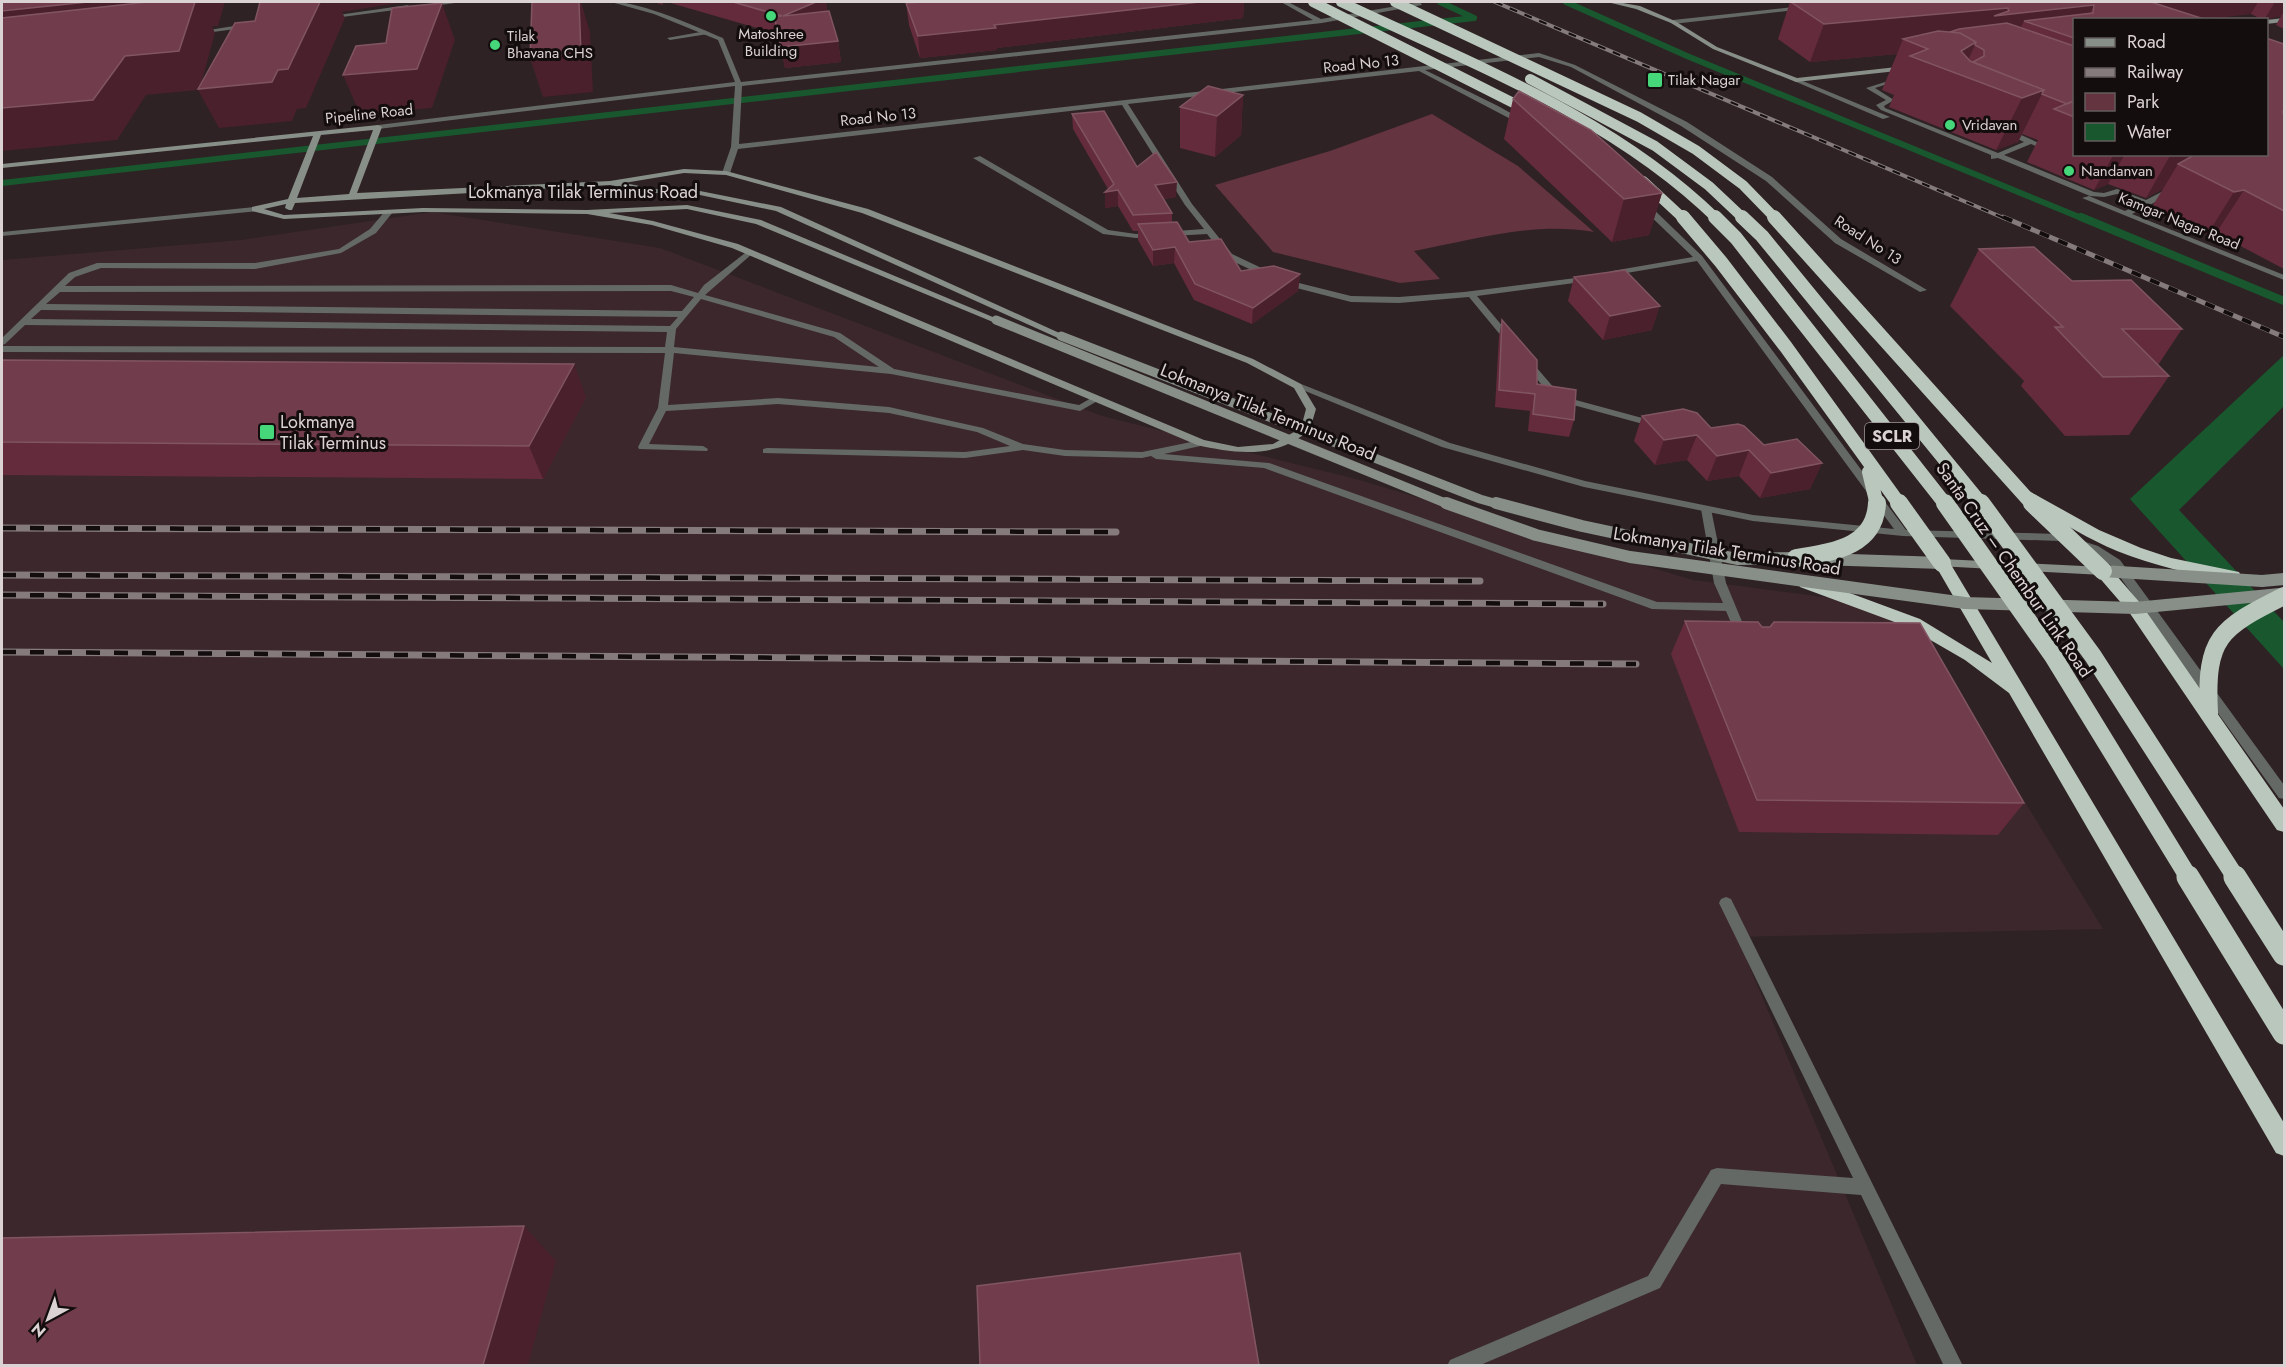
<svg xmlns="http://www.w3.org/2000/svg" width="2286" height="1367" font-family="Jost,sans-serif">
<style>
.built{fill:#3b272c}
.green{fill:#643441}
.water{fill:#19572e}
.lines{fill:none;stroke-linecap:round;stroke-linejoin:round}
.stream-far1{stroke:#19572e;stroke-width:6}
.stream{stroke:#19572e;stroke-width:8}
.lane{fill:#646965;fill-rule:evenodd}
.street{fill:#646965;fill-rule:evenodd}
.secondary{fill:#878f88;fill-rule:evenodd}
.highway{fill:#bac7bd;fill-rule:evenodd}
.rail-far2-casing{stroke:#857b7c;stroke-width:4}
.rail-far1-casing{stroke:#857b7c;stroke-width:5}
.rail-casing{stroke:#857b7c;stroke-width:7}
.rail-far2{stroke:#130d0e;stroke-width:2;stroke-dasharray:8;stroke-linecap:butt}
.rail-far1{stroke:#130d0e;stroke-width:4;stroke-dasharray:10;stroke-linecap:butt}
.rail{stroke:#130d0e;stroke-width:4.5;stroke-dasharray:14;stroke-linecap:butt}
.secondary-bridge-far1{stroke:#878f88;stroke-width:9}
.secondary-bridge{stroke:#878f88;stroke-width:12}
.highway-bridge-far3{stroke:#bac7bd;stroke-width:10}
.highway-bridge-far2{stroke:#bac7bd;stroke-width:14}
.highway-bridge-far1{stroke:#bac7bd;stroke-width:18}
.highway-bridge{stroke:#bac7bd;stroke-width:23}
.wall{fill:#642b3c}
.shaded-wall{fill:#49202c}
.building{fill:#713d4d;stroke:#815462;stroke-width:1.5}
.poi-dot{fill:#45d77a;stroke:#130d0e;stroke-width:2}
.labels{text-anchor:middle;dominant-baseline:central;stroke-width:6;stroke-linejoin:round;paint-order:stroke}
.far-poi-label{font-size:15px;fill:#dbd2d3;stroke:#130d0e;text-anchor:start}
.far-street-label{font-size:15px;fill:#dbd2d3;stroke:#130d0e}
.shield{fill:#130d0e;stroke:#9f9798;stroke-width:1.5}
.shield-label{font-size:16px;font-weight:bold;fill:#dbd2d3}
.street-label{font-size:18px;fill:#dbd2d3;stroke:#130d0e}
.poi-label{font-size:18px;fill:#dbd2d3;stroke:#130d0e;text-anchor:start}
</style>
<rect width="100%" height="100%" fill="#2e2224"/>
<path class="built" d="M432 212 660 248 1102 416 1356 479 1693 580 1877 604 1931 649 2103 929 1737 937 1917 1365 2 1366V260L241 240Z"/>
<path class="green" d="M1432 114 1518 166 1594 232C1534 221 1473 240 1414 251L1440 279 1400 283 1273 252 1215 185 1330 151Z"/>
<path class="water" d="M2284 355V406L2179 510 2284 622V669L2130 499Z"/>
<g class="lines">
<path class="stream-far1" d="M1440 2 1474 18
M1566 2 1687 56 2084 219
M2 183 1474 18"/>
<path class="stream" d="M2081 217 2284 301"/>
<path class="lane" d="M706 31 709 33 708 34 670 40 667 38Z
M255 207 259 209 258 211 2 236V232Z
M386 210 393 212 376 233 341 253 255 269 101 268 75 277 65 286 671 285 698 293 704 285 749 250 753 252 752 254 705 295 840 333 894 369 1079 405 1093 397H1099L1101 399 1080 411 891 374 674 353 668 405 778 398 889 407 983 428 1023 444 1065 450 1142 452 1201 440 1205 441V445L1164 454 1269 463 1657 602 1723 603 1714 583 1701 509 1706 506 1711 509 1726 583 1748 636 1746 639H1738L1726 611 1652 609 1264 468 1156 459 1151 456 1142 458 1065 456 1023 450 965 458 763 453V449L767 448 965 452 1010 446 977 432 889 413 778 404 666 411 649 444 703 446 708 449 707 451 639 449 638 447 658 408 665 353 2 352V346L665 347 667 332 25 325 5 344 2 345V338L69 273 97 263H255L339 249 370 229ZM671 291 694 297 682 311 46 304 60 292ZM701 299 834 337 879 367 674 347 676 329ZM41 310 678 317 670 326 31 319Z
M1726 897 1731 899 1963 1366H1944L1861 1195 1721 1184 1660 1288 1478 1366H1447L1450 1360 1648 1276 1711 1170 1717 1168 1853 1178 1719 903 1721 899Z"/>
<path class="street" d="M444 2H463L425 7 422 5Z
M611 2C638 0 697 27 723 38L741 82 1313 20 1281 2H1288L1321 19 1420 2 1422 5 1322 23 742 86 739 144 1539 53 1575 65 1687 122 1772 177 1841 239 1927 290 1920 292 1835 243 1766 181 1681 126 1571 67 1539 57 1425 70 1498 106 1527 122 1528 124 1524 126 1419 71 1128 104 1192 204 1232 254 1287 280 1351 296 1399 297 1464 292 1592 276V280L1589 281 1477 296 1515 341 1510 344 1507 343 1469 297 1399 303 1351 302 1281 284 1226 258 1207 234 1136 238 1103 234 973 158 980 156 1108 230 1136 234 1204 229 1185 205 1122 105 738 149 730 173 726 175 722 173 731 147 735 86 378 129 374 127 378 125 735 82 718 40 654 14Z
M408 5 410 8 327 19 324 17Z
M1803 6 1805 9 1673 24 1670 22 1673 20Z
M247 24 249 25V27L199 34 196 32Z
M1898 78 1903 79 1875 88 1894 100 1884 106 1885 108 1998 153 2024 142 2001 131 2008 129 2054 150 2050 152 2031 144 2004 155 2094 192 2104 193 2117 189 2146 200 2169 188H2175V192L2132 214 2284 275V280L2082 198 2089 196 2125 211 2140 203 2117 194 2104 197 2090 196 1998 158 1991 159V155L1881 110 1876 105 1886 100 1866 88Z
M1794 79H1798L1890 117 1883 119 1794 81Z
M1641 203H1647L1702 256 1906 530 2061 534 2098 546 2120 560 2284 785V799L2279 798 2112 566 2090 552 2060 541 1903 536 1753 521 1584 487 1442 447 1293 386 1295 384H1301L1450 443 1585 481 1753 515 1894 529 1697 261 1609 276V272L1612 271 1693 257 1641 207Z
M1527 359 1530 360 1561 396 1657 422 1659 424 1654 427 1555 400 1522 362Z"/>
<path class="secondary" d="M1607 2H1617L1640 6 1675 21 1717 47 1797 78 1906 66 1909 68 1906 70 1796 82 1713 49 1671 23 1636 9Z
M2284 18V22L2266 24V20Z
M378 125 382 127 357 193 610 181 684 169 726 171 868 209 1253 359 1301 384 1316 409 1310 429C1279 459 1236 454 1197 445L732 248 652 225 587 214 423 212 284 219 252 211V207L288 199 313 136 2 168V164ZM373 130 349 194 297 198 321 135ZM684 173 726 175 862 213 1247 363 1294 388 1306 409 1301 428 1273 444 1238 447 1204 440 738 244 653 221 609 213 687 209 756 224 993 322H999L1000 320 761 220 687 205 587 210 423 208 284 215 264 209 286 204 285 208 289 210H292L295 203 610 185 655 193 700 195 776 211 1058 338 1061 339 1066 336 781 207 700 191 655 189 624 183Z
M1942 559 2103 567 2109 571 2103 575 1938 566 1937 563 1938 560Z"/>
<path class="highway" d="M2029 491 2099 530 2141 548 2171 558 2239 572 2241 576 2233 582C2193 574 2154 566 2117 551 2084 537 2054 518 2023 499L2021 496 2023 493Z
M1942 558 1950 563 2284 1123V1156L2276 1153 2009 693 1965 660 1908 627 1800 587 1798 583 1806 577 1812 579 1920 619 1992 663 1934 563Z
M2103 565 2109 567 2141 604 2284 809V832L2277 830 2129 612 2097 575 2095 571Z"/>
<defs>
<path id="rail-far2" d="M1495 2 2006 219"/>
<path id="rail-far1" d="M2003 217 2284 337"/>
<path id="rail" d="M2 528 1116 532
M2 575 1480 581
M2 595 1603 604
M2 652 1636 664"/>
</defs>
<use href="#rail-far2" class="rail-far2-casing"/>
<use href="#rail-far1" class="rail-far1-casing"/>
<use href="#rail" class="rail-casing"/>
<use href="#rail-far2" class="rail-far2"/>
<use href="#rail-far1" class="rail-far1"/>
<use href="#rail" class="rail"/>
<path class="secondary-bridge-far1" d="M996 320 1450 505
M1061 336 1480 499 1501 505"/>
<path class="secondary-bridge" d="M1446 503 1536 535 1630 557 1965 603 2135 608 2280 594
M1496 503 1582 526 1737 559 1802 558
M1819 559 1942 563
M2103 571 2262 581 2284 579"/>
<path class="highway-bridge-far3" d="M1313 2 1533 113
M1341 2C1470 63 1613 117 1717 219
M1395 2 1639 117 1696 150 1743 185 1776 219
M1530 79 1655 146 1709 186 1744 219
M1643 181 1684 219"/>
<path class="highway-bridge-far2" d="M1683 217 1721 262 1786 347 1900 505
M1715 217 1736 238 1946 505
M1742 217 1762 236 1982 505
M1774 217 2033 505
M1869 472 1877 505"/>
<path class="highway-bridge-far1" d="M1899 503 1942 563
M1945 503 2053 656 2189 878
M1981 503 2093 656 2236 878
M2032 503 2103 571
M1796 558C1831 552 1875 548 1877 503
M2209 713C2205 637 2220 628 2284 596"/>
<path class="highway-bridge" d="M2188 877 2284 1033
M2235 877 2284 954"/>
</g>
<path class="wall" d="M654 2H662L663 5Z
M667 2H826L827 12 838 41 841 62 785 68 778 34Z
M924 2H1244L1243 18 997 48V50L920 58 909 25 906 3Z
M1790 2H2284V29L2276 25 2281 16 2263 20 2251 14 2074 20V154H2266L2284 44V269L2216 233 2207 235 2153 205 2163 189 2146 198 2108 184 2094 190 2027 162 2038 140 2022 134 2018 142 1996 150 1889 107 1894 95 1882 90 1897 54 1810 62 1778 39Z
M1243 95 1241 135 1215 157 1180 148V107Z
M1513 99 1662 193 1649 235 1612 242 1504 139Z
M1072 114 1176 197 1164 199 1172 213V222L1189 242 1241 271 1300 274 1298 291 1252 324 1194 300 1174 263 1153 266 1138 240V231H1133L1118 206 1105 208 1108 189 1073 129Z
M1979 249 2072 281 2182 329 2158 365 2169 376 2129 435 2065 436 2021 386 2024 381 1950 306Z
M1574 277 1652 330 1603 340 1568 301Z
M1502 320 1537 384 1574 420 1569 437 1528 431 1530 411 1495 407 1499 336Z
M2 360 586 397 543 479 2 475Z
M1642 416 1711 428 1822 463 1810 489 1760 498 1739 476 1707 481 1687 460 1655 465 1634 441Z
M1685 621 1762 627 2024 803 1998 835 1739 832 1671 654Z"/>
<path class="shaded-wall" d="M88 2H225L218 26H212L215 33 200 88 274 2H404L342 12 345 18 306 108 297 109 292 121 219 128 198 90 146 95 117 140 2 151V11Z
M579 2H581L590 32 593 92 543 97 530 58Z
M816 2H826L828 18 783 16Z
M1200 2H1244L1243 18 997 48V50L920 58 918 36 994 25Z
M2120 2H2258L2251 14 2203 20Z
M2275 2H2284V11L2281 16 2264 20Z
M442 3 455 40 432 108 360 114 343 75Z
M2094 5 2087 20 2024 21 2010 50 1975 45 1961 75 1928 49 1903 39 1897 54 1810 62 1824 24 2008 8 2004 15Z
M838 41 841 62 785 68 781 47Z
M2044 90 2018 142 1996 150 2022 98Z
M1243 95 1241 135 1215 157 1217 116Z
M2114 154H2125L2108 184 2094 190Z
M2171 154H2194L2186 168 2178 164 2163 189 2146 198Z
M1177 182 1176 197 1155 200V185Z
M1118 190V206L1105 208V192Z
M2244 190 2216 233 2207 235 2234 192Z
M1662 193 1649 235 1612 242 1624 199Z
M1175 247 1174 263 1153 266V250Z
M1300 274 1298 291 1252 324 1253 308Z
M1660 306 1652 330 1603 340 1610 316Z
M574 364 586 397 543 479 529 446Z
M1697 435 1687 460 1655 465 1664 440Z
M1749 450 1739 476 1707 481 1717 456Z
M1822 463 1810 489 1760 498 1771 473Z
M524 1226 556 1261 528 1365H483Z"/>
<path class="building" d="M2 2H88L2 11Z
M148 2H195L179 51 125 56 93 100 2 108V18Z
M260 2H320L288 69 278 70 272 82 198 89 235 23 255 21Z
M532 2H579L581 53 530 58Z
M733 2H816L783 16 829 11 838 41 781 47 774 16H782Z
M924 2H1200L994 25 996 28 918 36 906 3Z
M1791 2H2151L2207 20H2074V38L2024 21 2093 13 2094 5 1994 16 2009 11 2008 8 1824 24Z
M442 3 417 69 343 75 356 46 386 43 392 8Z
M2007 23 2074 46V101L2067 104 2042 94 2044 90 1973 62 1984 56V50L1975 45 1976 42 1960 33 1950 32 1959 29Z
M1938 31 1960 33 1976 42 1961 51 1970 61 2044 90 2022 98 1910 56 1928 49 1903 39Z
M2266 38 2284 44V112H2283L2284 116V211L2244 190 2234 192 2178 164 2196 154H2266Z
M1208 86 1243 95 1217 116 1180 107Z
M1519 91 1591 130 1662 193 1624 199 1513 99Z
M2073 101H2074V117L2054 109Z
M1104 111 1137 167 1156 152 1177 182 1155 185 1172 213 1133 215 1118 190 1105 192 1114 184 1072 114Z
M1177 222 1189 242 1221 239 1241 271 1274 266 1300 274 1253 308 1195 284 1175 247 1153 250 1138 224Z
M2034 247 2072 281 2131 280 2182 329H2122L2169 376 2103 377 2055 327H2063L1979 249Z
M1625 270 1660 306 1610 316 1574 277Z
M1502 320 1537 360V384L1576 390 1574 420 1533 414 1535 394 1499 390Z
M2 360 574 364 529 446 2 442Z
M1683 409 1697 413 1711 428 1738 424 1744 426 1764 445 1797 439 1822 463 1771 473 1749 450 1717 456 1697 435 1664 440 1642 416Z
M1685 621 1758 622 1762 627H1770L1774 622 1920 623 2024 803 1757 800Z
M524 1226 483 1365H2V1238Z
M1240 1253 1259 1365H980L977 1286Z"/>
<g class="poi-dot">
<circle cx="771" cy="16" r="6"/>
<circle cx="495" cy="45" r="6"/>
<rect x="1647" y="72" width="16" height="16" rx="3"/>
<circle cx="1950" cy="125" r="6"/>
<circle cx="2069" cy="171" r="6"/>
<rect x="259" y="424" width="16" height="16" rx="3"/>
</g>
<g class="labels">
<g class="far-poi-label">
<text x="771" y="34" text-anchor="middle">Matoshree<tspan x="771" dy="17">Building</tspan></text>
<text x="507" y="36">Tilak<tspan x="507" dy="17">Bhavana CHS</tspan></text>
<text x="1668" y="80">Tilak Nagar</text>
<text x="1962" y="125">Vridavan</text>
<text x="2081" y="171">Nandanvan</text>
</g>
<g class="far-street-label">
<text transform="translate(1361 64) rotate(-6)">Road No 13</text>
<text transform="translate(369 114) rotate(-6)">Pipeline Road</text>
<text transform="translate(878 117) rotate(-6)">Road No 13</text>
<text transform="translate(2179 221) rotate(22)">Kamgar Nagar Road</text>
<text transform="translate(1868 240) rotate(33)">Road No 13</text>
</g>
<rect class="shield" x="1865" y="423" width="54" height="26" rx="4.5"/>
<g class="shield-label">
<text x="1892" y="436">SCLR</text>
</g>
<g class="street-label">
<text x="583" y="192">Lokmanya Tilak Terminus Road</text>
<text transform="translate(1268 412) rotate(22)">Lokmanya Tilak Terminus Road</text>
<text transform="translate(1727 551) rotate(9)">Lokmanya Tilak Terminus Road</text>
<text transform="translate(2014 570) rotate(55)">Santa Cruz – Chembur Link Road</text>
</g>
<g class="poi-label">
<text x="280" y="422">Lokmanya<tspan x="280" dy="21">Tilak Terminus</tspan></text>
</g>
</g>
<rect width="2286" height="1367" fill="none" stroke="#dbd2d3" stroke-width="6"/>
<rect x="2073" y="18" width="195" height="138" fill="#130d0e" stroke="#635c5d" stroke-width="1.5"/>
<rect x="2085" y="38" width="30" height="9" fill="#878f88" stroke="#635c5d" stroke-width="1.5"/>
<text x="2127" y="48" font-size="18" fill="#dbd2d3">Road</text>
<rect x="2085" y="68" width="30" height="9" fill="#857b7c" stroke="#635c5d" stroke-width="1.5"/>
<text x="2127" y="78" font-size="18" fill="#dbd2d3">Railway</text>
<rect x="2085" y="93" width="30" height="18" fill="#643441" stroke="#635c5d" stroke-width="1.5"/>
<text x="2127" y="108" font-size="18" fill="#dbd2d3">Park</text>
<rect x="2085" y="123" width="30" height="18" fill="#19572e" stroke="#635c5d" stroke-width="1.5"/>
<text x="2127" y="138" font-size="18" fill="#dbd2d3">Water</text>
<g transform="translate(48 1319) rotate(221)" stroke="#130d0e" stroke-width="4.5" paint-order="stroke">
<path d="M0-4.5L10 22L0 15L-10 22Z" fill="#dbd2d3"/>
<text y="-9" font-size="16" font-weight="bold" text-anchor="middle" fill="#dbd2d3">N</text>
</g>
</svg>
